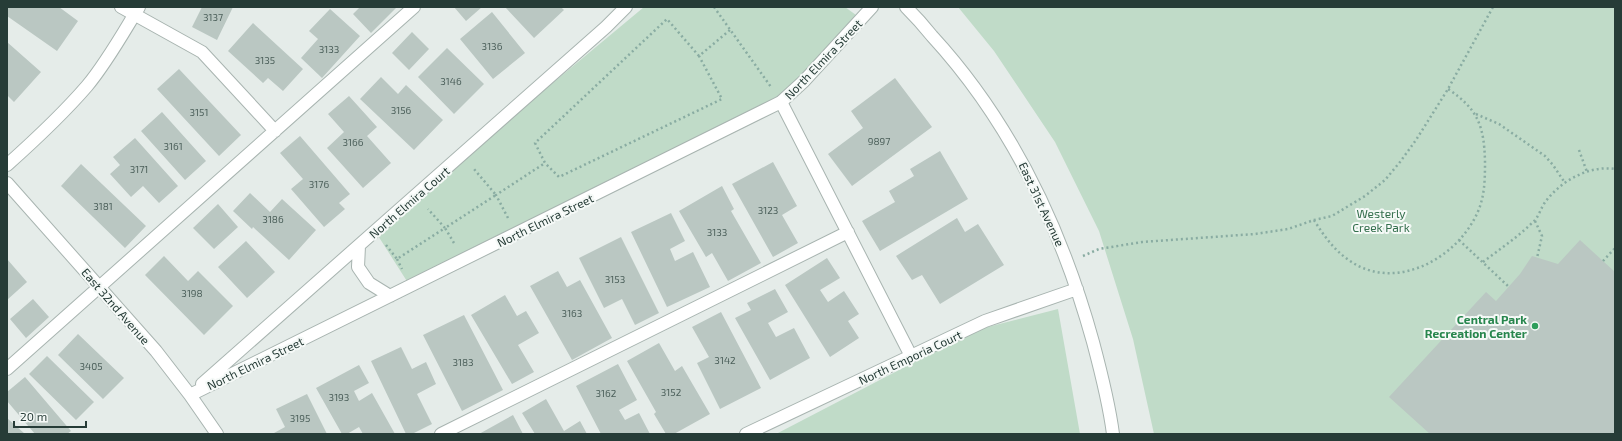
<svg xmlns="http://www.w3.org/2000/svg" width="1622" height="441" font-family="'Exo 2',sans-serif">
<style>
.green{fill:#c0dbc8}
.building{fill:#bac7c2}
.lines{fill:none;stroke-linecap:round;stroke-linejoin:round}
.service-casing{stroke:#a8b4b0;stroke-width:14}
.minor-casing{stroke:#a8b4b0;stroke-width:14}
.tertiary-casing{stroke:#a8b4b0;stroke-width:14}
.path{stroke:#89aca2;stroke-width:2.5;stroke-dasharray:2 3;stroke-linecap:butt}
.service{stroke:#fff;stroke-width:12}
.minor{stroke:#fff;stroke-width:12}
.tertiary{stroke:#fff;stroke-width:12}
.leisure-dot{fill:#2e9e5b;stroke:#f5f9f7;stroke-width:1.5}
.labels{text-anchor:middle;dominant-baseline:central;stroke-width:4;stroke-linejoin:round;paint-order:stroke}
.number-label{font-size:10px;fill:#4b5f5a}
.street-label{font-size:12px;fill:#263c37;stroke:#f5f9f7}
.park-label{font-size:12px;fill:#346f4d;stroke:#f5f9f7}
.leisure-label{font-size:12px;font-weight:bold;fill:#27864d;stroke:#f5f9f7;text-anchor:end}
</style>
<rect width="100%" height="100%" fill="#e5ece9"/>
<path class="green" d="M644 7H845L856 15 781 102 410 286 375 231Z
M958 7H1615V434H1154L1133 339 1099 231 1055 142 994 51Z
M1058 309 1080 434H776L976 330Z"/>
<path class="building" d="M7 7H59L78 21 57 51 7 16Z
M202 7H233L217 40 192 27Z
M360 7H397L371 33 353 14Z
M454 7H482L466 21Z
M505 7H561L564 10 534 38Z
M330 9 360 36 322 78 301 58 318 39 309 31Z
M492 12 525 53 493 79 460 39Z
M253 23 303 69 283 91 268 78 263 83 228 51Z
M412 32 429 49 409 70 392 53Z
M7 42 41 72 14 102 7 95Z
M447 48 484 84 454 114 418 77Z
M179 69 241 135 219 156 157 89Z
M381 77 398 94 406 85 443 120 414 150 360 99Z
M895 78 932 127 852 186 828 154 863 128 851 111Z
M349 96 377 127 367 136 391 163 363 188 327 148 344 132 328 114Z
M162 112 206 161 185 180 141 131Z
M300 136 350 194 339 203 345 209 324 227 291 189 303 179 280 153Z
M135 138 178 186 159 203 143 186 131 197 110 174 120 165 113 157Z
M940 151 968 199 880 251 862 221 895 202 889 191 914 176 910 169Z
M773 162 797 206 782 215 798 243 773 257 732 184Z
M81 164 146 226 125 248 61 186Z
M722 186 734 209 731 211 761 263 728 281 712 253 706 257 679 211Z
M250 193 270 212 282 199 316 230 289 260 253 227 252 229 233 211Z
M218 204 238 227 214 249 193 228Z
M671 213 685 241 670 249 675 261 693 252 710 287 667 307 631 232Z
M957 218 965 232 978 224 1004 265 940 304 922 275 912 280 896 256Z
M621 237 659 313 635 325 622 299 604 308 579 258Z
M1580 240 1615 272V434H1430L1389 397 1486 292 1496 301 1520 274 1532 256 1558 264Z
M246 241 275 272 247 298 218 267Z
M164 256 188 281 198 271 233 306 204 335 145 275Z
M827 258 840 278 820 290 828 302 844 291 859 314 848 321 859 338 830 357 785 285Z
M7 259 27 282 7 300Z
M558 271 567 287 580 280 612 338 572 360 530 286Z
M775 289 788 312 768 323 776 337 794 328 810 358 770 380 735 318 751 310 747 303Z
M505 295 517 316 526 311 539 333 518 345 534 372 512 384 471 315Z
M33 299 49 317 26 338 10 319Z
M721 312 761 388 720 409 697 363 709 357 692 327Z
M464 315 503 390 462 411 423 335Z
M78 334 124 378 103 399 58 355Z
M659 343 675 371 682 366 710 414 674 434H666L654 414 656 412 627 361Z
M401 347 412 369 426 362 436 384 417 394 432 424 412 434H406L371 361Z
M47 356 94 402 76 420 29 374Z
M618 364 637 400 619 410 625 420 639 413 650 434H601L576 386Z
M359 365 369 383 354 391 359 401 372 393 395 434H363L359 427 347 434H342L316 388Z
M25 377 71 431 67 434H35L7 401V392Z
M307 394 327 434H275L274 433 285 427 276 409Z
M546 399 564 431 580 421 587 434H535L522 413Z
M513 415 523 434H479Z
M7 418 25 434H7Z"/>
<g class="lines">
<defs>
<path id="service" d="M121 7 202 52 275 131
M781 102 911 356
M7 369 414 7
M441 434 848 232"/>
<path id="minor" d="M906 7C915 16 924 26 932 36 1011 122 1062 230 1093 342 1101 372 1109 403 1113 434
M7 183 156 351 190 395 217 434
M359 246 358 267 369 283 390 296
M202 384 606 27 626 7
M190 395 781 102 804 81 872 7
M746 434 985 321 1077 289"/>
<path id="tertiary" d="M7 165C35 140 62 115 87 86 107 62 123 33 139 7"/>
</defs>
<use href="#service" class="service-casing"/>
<use href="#minor" class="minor-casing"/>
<use href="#tertiary" class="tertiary-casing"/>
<path class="path" d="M714 7 771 87
M699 56 667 19 535 143 545 163 559 177 722 99 699 56 730 30
M1476 114 1499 124 1545 156 1553 165 1565 183
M1579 150 1587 172
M508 218 496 195 545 163
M1314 220C1324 236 1334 250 1350 261 1397 293 1460 257 1479 209 1485 193 1485 177 1485 161 1484 126 1478 109 1448 89
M1535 221 1542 236 1537 258
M1459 240 1509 287
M454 243 445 228 496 195 474 169
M386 245 397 259 445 228 428 209
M1083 256 1099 249 1142 242 1255 234 1288 229 1314 220 1332 216 1365 196 1385 180 1400 162 1416 140 1448 89 1493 7
M397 259 402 269
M1603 261 1615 248
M1483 262C1500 249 1518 237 1533 222 1539 217 1541 207 1546 201 1561 181 1589 165 1615 169"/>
<use href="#service" class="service"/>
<use href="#minor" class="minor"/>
<use href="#tertiary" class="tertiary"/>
</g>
<circle class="leisure-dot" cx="1535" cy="326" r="4"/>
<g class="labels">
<g class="number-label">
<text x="213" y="17">3137</text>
<text x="492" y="46">3136</text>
<text x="329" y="49">3133</text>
<text x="265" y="60">3135</text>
<text x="451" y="81">3146</text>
<text x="401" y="110">3156</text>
<text x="199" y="112">3151</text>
<text x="879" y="141">9897</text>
<text x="353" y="142">3166</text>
<text x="173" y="146">3161</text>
<text x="139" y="169">3171</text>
<text x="319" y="184">3176</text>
<text x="103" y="206">3181</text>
<text x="768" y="210">3123</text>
<text x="273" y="219">3186</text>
<text x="717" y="232">3133</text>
<text x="615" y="279">3153</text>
<text x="192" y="293">3198</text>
<text x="572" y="313">3163</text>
<text x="725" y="360">3142</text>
<text x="463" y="362">3183</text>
<text x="91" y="366">3405</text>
<text x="671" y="392">3152</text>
<text x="606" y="393">3162</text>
<text x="339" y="397">3193</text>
<text x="300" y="418">3195</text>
</g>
<g class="street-label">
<text transform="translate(823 59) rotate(-46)">North Elmira Street</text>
<text transform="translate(409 202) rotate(-41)">North Elmira Court</text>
<text transform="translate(1042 204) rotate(65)">East 31st Avenue</text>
<text transform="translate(545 220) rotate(-26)">North Elmira Street</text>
<text transform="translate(116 306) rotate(49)">East 32nd Avenue</text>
<text transform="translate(910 357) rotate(-25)">North Emporia Court</text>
<text transform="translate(255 363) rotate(-26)">North Elmira Street</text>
</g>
<g class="park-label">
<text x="1381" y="213">Westerly<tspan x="1381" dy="14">Creek Park</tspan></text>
</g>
<g class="leisure-label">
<text x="1527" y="319">Central Park<tspan x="1527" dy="14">Recreation Center</tspan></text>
</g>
</g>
<rect width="1622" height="441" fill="none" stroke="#263c37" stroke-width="16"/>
<path d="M14 421v6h72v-6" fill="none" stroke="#263c37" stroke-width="2"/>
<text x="20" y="421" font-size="12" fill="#263c37" stroke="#f5f9f7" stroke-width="3" paint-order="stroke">20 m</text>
</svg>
